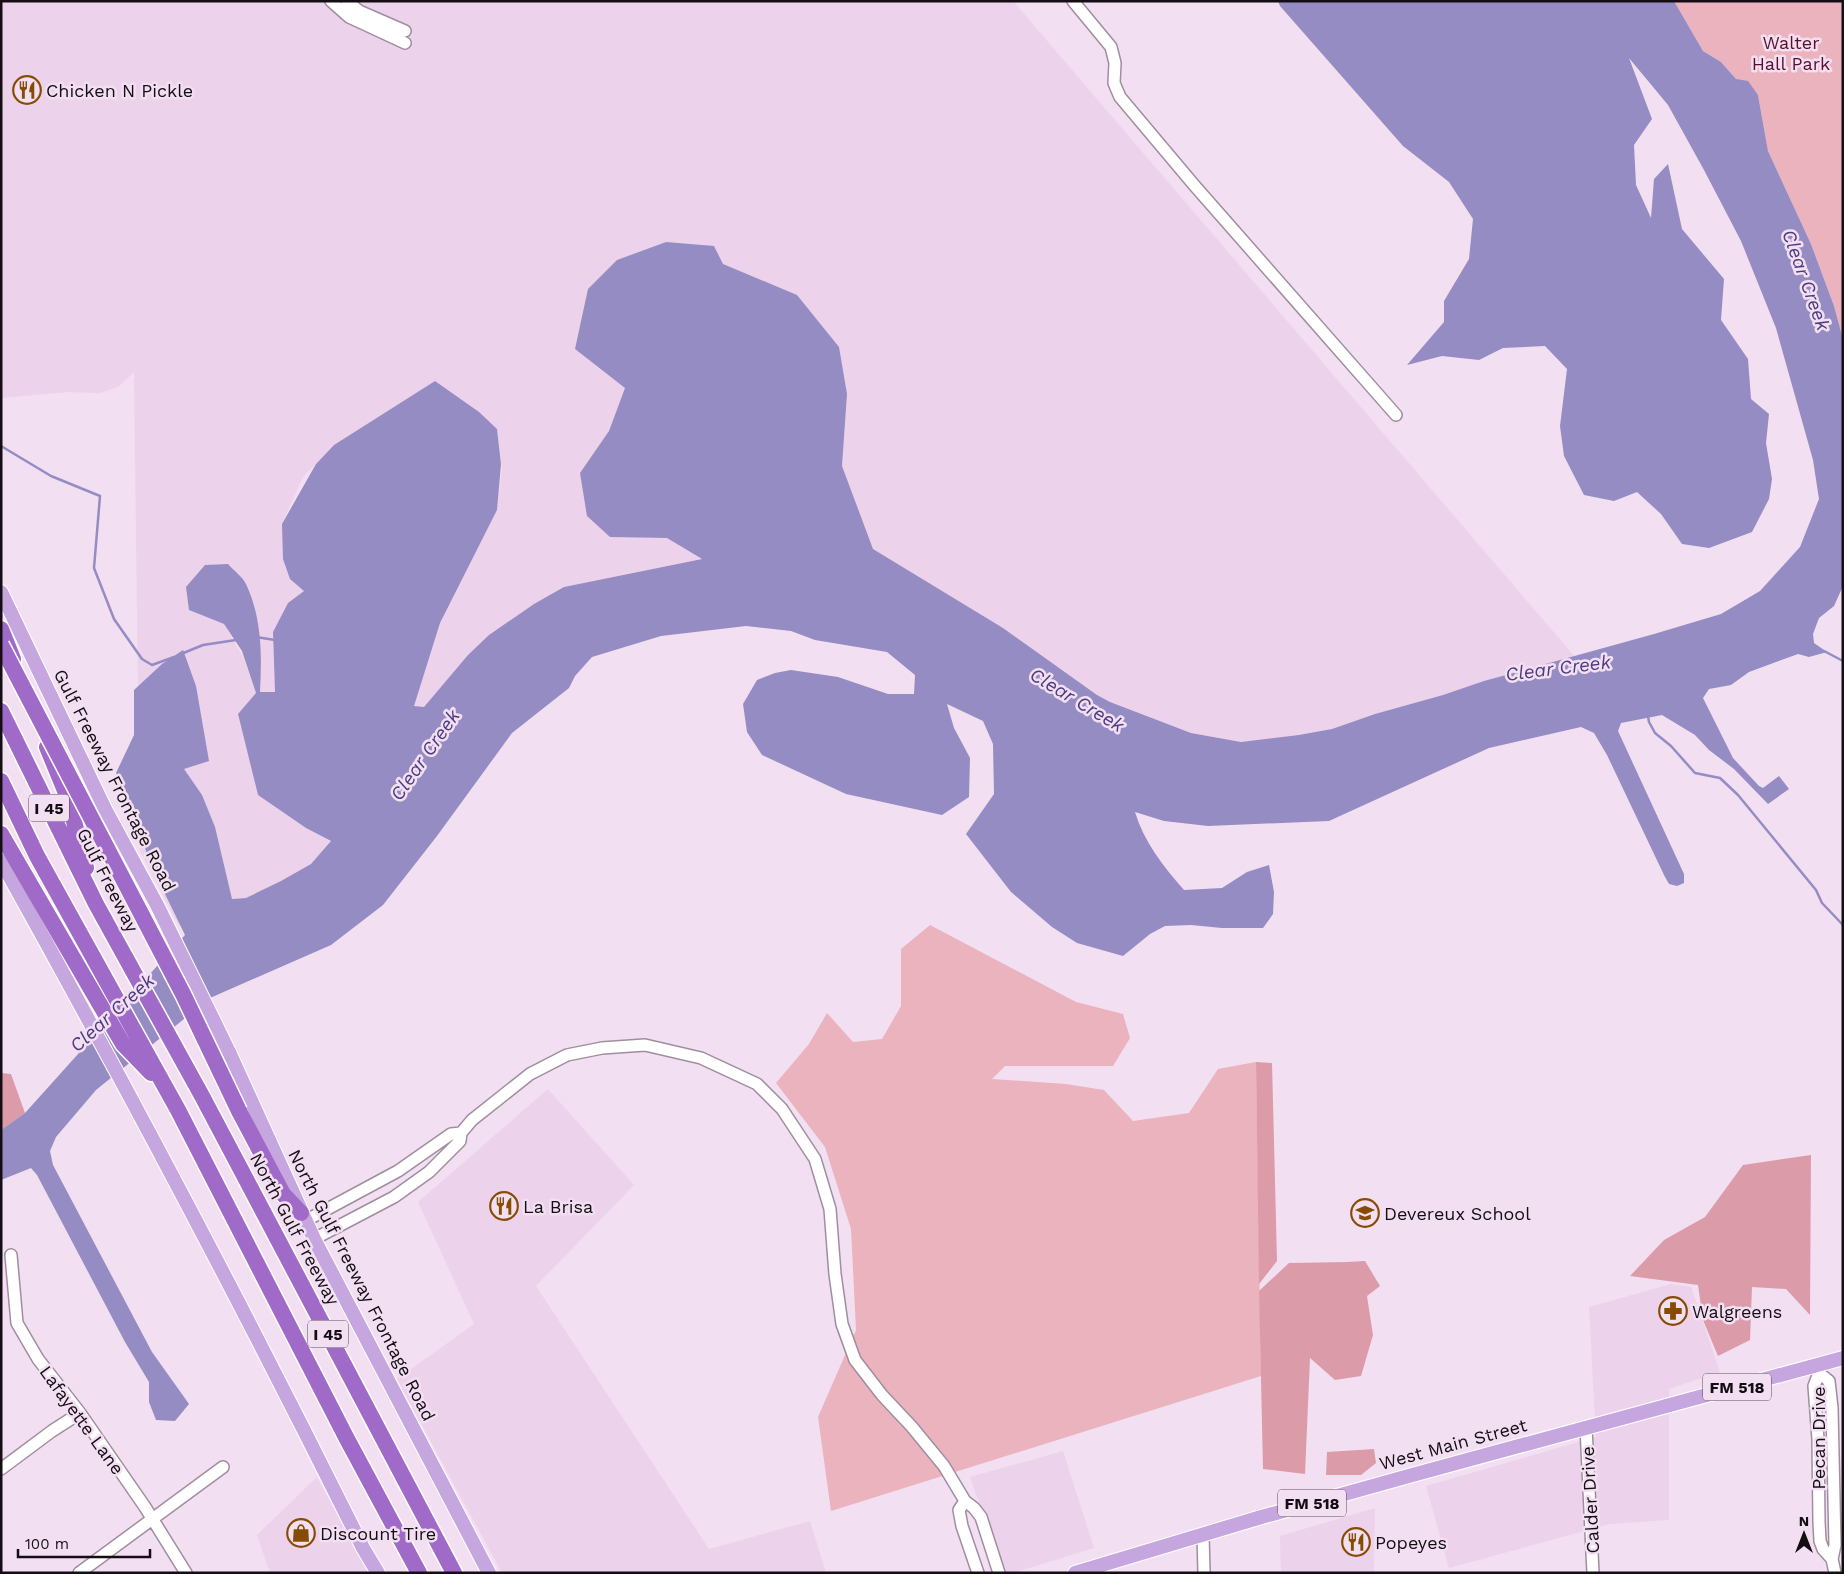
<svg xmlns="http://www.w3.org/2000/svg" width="1844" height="1574" font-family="'Work Sans',sans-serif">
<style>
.built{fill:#ecd2ea}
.green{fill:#eab3be}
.forest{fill:#dc9ba8}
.water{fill:#948cc2}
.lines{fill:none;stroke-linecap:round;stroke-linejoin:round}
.stream{stroke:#948cc2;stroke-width:2.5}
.minor-casing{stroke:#a08e9f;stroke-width:14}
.major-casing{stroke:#fff;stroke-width:16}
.highway-casing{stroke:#fff;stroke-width:19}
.minor{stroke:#fff;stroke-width:11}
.major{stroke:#c6a6de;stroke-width:14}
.highway{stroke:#a06bc8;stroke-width:16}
.highway-bridge-casing{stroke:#fff;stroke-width:19;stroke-linecap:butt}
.highway-bridge{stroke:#a06bc8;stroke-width:16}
.labels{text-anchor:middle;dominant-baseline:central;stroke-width:5;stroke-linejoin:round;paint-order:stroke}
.shield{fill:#f3dff2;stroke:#574c57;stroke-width:1}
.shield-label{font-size:16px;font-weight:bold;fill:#140d14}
.park-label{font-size:18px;fill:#5b0e29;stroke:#f3dff2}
.poi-label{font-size:18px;fill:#140d14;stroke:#f3dff2;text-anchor:start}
.street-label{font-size:18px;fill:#140d14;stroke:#f3dff2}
.water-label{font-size:19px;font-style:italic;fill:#4b3c80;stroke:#f3dff2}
</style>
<rect width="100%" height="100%" fill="#f3dff2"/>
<path class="built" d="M1 1H1013L1575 657 1499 677 1443 695 1375 714 1332 729 1288 738 1241 742 1191 733 1110 702 1097 695 1003 628 873 549 842 466 847 394 797 295 666 242 617 260 575 349 625 388 609 431 580 474 608 535 615 537 667 538 701 559 564 587 468 655 424 707 413 706 440 623 497 510 502 467 497 429 435 381 334 445 303 477 282 524 304 591 288 603 273 632 275 692H260L261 662 246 583 228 564 205 565 189 610 224 624 244 659 256 693 238 714 258 795 306 828 331 842 312 863 290 877 246 898 205 901 179 926 140 851 134 372 118 387 100 393 68 392 1 398Z
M548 1089 634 1185 536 1286 709 1549 810 1521 826 1573H502L397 1379 474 1324 418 1202Z
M1671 1284 1691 1287 1720 1372 1669 1389V1520L1610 1524 1449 1568 1426 1486 1596 1437 1589 1307Z
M1063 1451 1094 1548 1013 1573H1004L970 1477Z
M317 1477 369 1573H270L257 1535Z
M1375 1508 1374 1573H1281L1280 1536Z"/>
<path class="green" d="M1674 1H1843V339L1834 306 1811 244 1768 151 1758 95 1736 79 1721 62 1703 51Z
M930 925 1076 1002 1123 1014 1130 1038 1113 1066H1005L992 1079 1066 1084 1104 1090 1133 1121 1189 1113 1218 1069 1256 1062 1261 1376 831 1511 818 1417 856 1330 851 1229 825 1147 776 1083 809 1044 827 1013 853 1042 882 1039 901 1006V949Z"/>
<path class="forest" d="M1256 1062 1272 1063 1277 1261 1259 1284Z
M1 1073 11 1074 25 1113 1 1130Z
M1811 1155 1810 1315 1786 1289 1752 1287 1750 1340 1718 1356 1703 1320 1698 1285 1630 1276 1664 1240 1705 1217 1743 1165Z
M1365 1261 1380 1286 1367 1296 1373 1335 1361 1376 1335 1380 1310 1358 1305 1474 1263 1469 1259 1291 1289 1263 1347 1262Z
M1374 1449 1376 1463 1361 1475H1326L1327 1452Z"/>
<path class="water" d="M1278 1H1674L1703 51 1721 62 1736 79 1748 81 1758 95 1768 151 1811 244 1834 306 1843 339V586L1834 606 1819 618 1813 634 1814 643 1827 652 1809 657 1798 654 1749 672 1731 685 1709 689 1703 698 1733 758 1759 786 1763 788 1779 776 1789 789 1768 804 1734 769 1709 750 1695 735 1662 715 1621 723 1618 731 1684 874V883L1677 886 1669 884 1664 875 1607 755 1594 733 1581 727 1489 748 1329 821 1208 826 1164 821 1135 812C1144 842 1163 866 1184 890L1222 888 1247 872 1269 865 1274 892 1273 914 1263 928H1222L1191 925 1165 926 1150 934 1123 956 1077 943 1052 927 1011 892 966 834 994 794 993 744 983 721 947 704 954 728 970 758 969 797 942 815 846 794 762 755 747 732 743 704 757 680 775 673 791 670 838 677 888 694H914L915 675 887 652 815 640 791 631 746 626 661 636 592 657 575 676 569 688 512 733 437 836 383 905 331 945 210 998 96 1090 56 1137 50 1151 53 1165 152 1352 189 1404 175 1421 156 1420 149 1402V1382L125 1342 37 1175 31 1168 1 1180V1130L25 1113 185 935 148 859 137 816 116 773 134 735V690L162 664 183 650 196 686 209 761 184 769 202 795 215 827 232 899 246 898 281 881 311 864 331 841 306 828 258 795 238 714 256 693 242 651 224 624 189 610 186 587 205 565 228 564C233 570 243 577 246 584 262 618 262 656 260 692H275L273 632 288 603 304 591 290 579 283 559 282 524 316 464 334 445 435 381 479 412 497 429 501 464 497 510 440 623 414 706 424 707 468 655 489 635 534 604 564 587 702 559 667 538 610 537 587 516 580 473 609 431 625 388 575 349 588 289 617 260 666 242 714 246 723 264 797 295 839 347 847 394 842 466 873 549 1003 628 1097 695 1110 702 1191 733 1241 742 1299 735 1332 729 1375 714 1443 695 1484 681 1654 634 1721 614 1760 591 1800 547 1819 499 1813 460 1776 328 1741 241 1704 170 1668 105 1629 58 1652 119 1634 145 1636 185 1651 218 1654 179 1668 164 1682 229 1724 279 1721 320 1748 359 1751 399 1769 414 1766 443 1772 479 1769 499 1752 532 1709 548 1682 544 1661 514 1637 492 1614 501 1584 495 1564 456 1560 426 1567 369 1545 346 1503 348 1479 360 1442 356 1407 365 1444 322V301L1469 259 1473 219 1449 182 1403 146 1280 6Z"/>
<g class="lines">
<path class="stream" d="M1 446 51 476 100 496 94 568 114 619 142 659 152 665 174 657
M256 637 275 640
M1824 651 1843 661
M181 654 203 645 236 640
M1648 716 1649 722 1655 733 1671 746 1695 773 1720 778 1738 795 1816 890 1822 903 1843 925"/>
<defs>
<path id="minor" d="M331 1 349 17 405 43
M347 1 359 11 405 31
M1073 1 1111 47 1115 63 1114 83 1120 97 1194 185 1396 415
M305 1221 398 1171 451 1134 461 1133
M314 1239 394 1197 429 1172 460 1141 461 1133 472 1120 530 1074 567 1055 602 1048 645 1045 701 1058 757 1084 782 1109 815 1159 830 1209 835 1274 842 1324 855 1360 882 1395 912 1427 944 1466 965 1501 974 1508 981 1517 999 1573
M11 1255 17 1323 38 1359 80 1413 145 1507 186 1573
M1818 1368 1819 1373 1814 1386 1818 1439 1819 1522 1820 1541 1823 1549 1832 1559
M1819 1373 1829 1381 1832 1408 1835 1545 1832 1559 1835 1573
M1586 1427 1593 1573
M1 1469 52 1431 80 1413
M965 1501 959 1510 962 1526 978 1573
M1203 1535 1204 1573
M79 1573 223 1467"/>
<path id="major" d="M1 592 105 809 157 905 229 1052 314 1239 489 1573
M1 861C127 1087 248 1316 363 1548L378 1573
M1075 1573 1258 1518 1416 1474 1843 1358"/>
<path id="highway" d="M1 629 13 659
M1 711 96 904 202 1096 454 1573
M47 747 68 798 86 868
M1 781 37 856 178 1110 347 1439 419 1573
M1 834 123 1044 151 1073
M239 1111 283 1194 301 1213"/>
</defs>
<use href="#minor" class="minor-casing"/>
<use href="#major" class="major-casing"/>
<use href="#highway" class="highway-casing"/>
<use href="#minor" class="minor"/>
<use href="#major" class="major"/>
<use href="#highway" class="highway"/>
<defs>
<path id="highway-bridge" d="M1 645 183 994 239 1111"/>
</defs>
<use href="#highway-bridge" class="highway-bridge-casing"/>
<use href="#highway-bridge" class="highway-bridge"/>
</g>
<defs>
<symbol id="restaurant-ring" viewBox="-11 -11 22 22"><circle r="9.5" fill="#f3dff2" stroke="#874c04" stroke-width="1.5"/><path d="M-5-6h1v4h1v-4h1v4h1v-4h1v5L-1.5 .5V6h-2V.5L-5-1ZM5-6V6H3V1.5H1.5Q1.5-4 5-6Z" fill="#874c04"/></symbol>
<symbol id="school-ring" viewBox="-11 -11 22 22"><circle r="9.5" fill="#f3dff2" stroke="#874c04" stroke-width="1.5"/><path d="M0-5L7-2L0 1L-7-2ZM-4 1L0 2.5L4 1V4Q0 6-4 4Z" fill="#874c04"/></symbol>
<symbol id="pharmacy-ring" viewBox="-11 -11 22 22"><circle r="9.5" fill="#f3dff2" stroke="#874c04" stroke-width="1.5"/><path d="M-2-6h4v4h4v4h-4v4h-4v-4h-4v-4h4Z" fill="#874c04"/></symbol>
<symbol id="shop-ring" viewBox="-11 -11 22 22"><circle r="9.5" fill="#f3dff2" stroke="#874c04" stroke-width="1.5"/><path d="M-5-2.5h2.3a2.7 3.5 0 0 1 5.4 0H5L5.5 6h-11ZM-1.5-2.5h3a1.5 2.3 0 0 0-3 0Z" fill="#874c04"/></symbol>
</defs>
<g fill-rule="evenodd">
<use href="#restaurant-ring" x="11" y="74" width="32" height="32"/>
<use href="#restaurant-ring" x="488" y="1190" width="32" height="32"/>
<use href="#school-ring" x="1349" y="1197" width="32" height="32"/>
<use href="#pharmacy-ring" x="1657" y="1295" width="32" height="32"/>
<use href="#shop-ring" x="285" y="1517" width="32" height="32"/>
<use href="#restaurant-ring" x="1340" y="1526" width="32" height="32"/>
</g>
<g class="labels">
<g class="shield">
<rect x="29" y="794.5" width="40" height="27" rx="4"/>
<rect x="308" y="1320.5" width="40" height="27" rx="4"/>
<rect x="1703" y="1373.5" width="68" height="27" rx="4"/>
<rect x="1278" y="1489.5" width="68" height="27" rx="4"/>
</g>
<g class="shield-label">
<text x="49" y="808">I 45</text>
<text x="328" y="1334">I 45</text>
<text x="1737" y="1387">FM 518</text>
<text x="1312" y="1503">FM 518</text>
</g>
<g class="park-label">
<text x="1791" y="42">Walter<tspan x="1791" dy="21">Hall Park</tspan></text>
</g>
<g class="poi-label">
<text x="46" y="90">Chicken N Pickle</text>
<text x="523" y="1206">La Brisa</text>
<text x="1384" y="1213">Devereux School</text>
<text x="1692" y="1311">Walgreens</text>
<text x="320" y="1533">Discount Tire</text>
<text x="1375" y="1542">Popeyes</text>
</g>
<g class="street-label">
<text transform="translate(115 780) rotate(63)">Gulf Freeway Frontage Road</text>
<text transform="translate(108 880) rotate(63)">Gulf Freeway</text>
<text transform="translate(295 1229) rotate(62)">North Gulf Freeway</text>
<text transform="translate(362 1285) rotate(63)">North Gulf Freeway Frontage Road</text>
<text transform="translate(82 1420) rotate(54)">Lafayette Lane</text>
<text transform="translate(1818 1438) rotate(-90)">Pecan Drive</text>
<text transform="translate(1453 1444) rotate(-15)">West Main Street</text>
<text transform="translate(1590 1500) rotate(-93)">Calder Drive</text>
</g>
<g class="water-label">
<text transform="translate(1806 280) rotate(70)">Clear Creek</text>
<text transform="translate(1558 668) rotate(-7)">Clear Creek</text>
<text transform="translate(1077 700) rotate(31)">Clear Creek</text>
<text transform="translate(425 755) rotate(-55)">Clear Creek</text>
<text transform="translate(112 1013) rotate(-42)">Clear Creek</text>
</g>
</g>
<rect width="1844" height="1574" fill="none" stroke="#140d14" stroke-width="5"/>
<g transform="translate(1804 1534)" stroke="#f3dff2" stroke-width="4" paint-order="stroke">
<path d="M0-4L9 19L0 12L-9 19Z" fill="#140d14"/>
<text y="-8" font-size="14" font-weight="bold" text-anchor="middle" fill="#140d14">N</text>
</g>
<path d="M18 1549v8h132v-8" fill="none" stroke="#140d14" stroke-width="2.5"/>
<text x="25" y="1549" font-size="15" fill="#140d14" stroke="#f3dff2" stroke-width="4" paint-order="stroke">100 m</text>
</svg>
